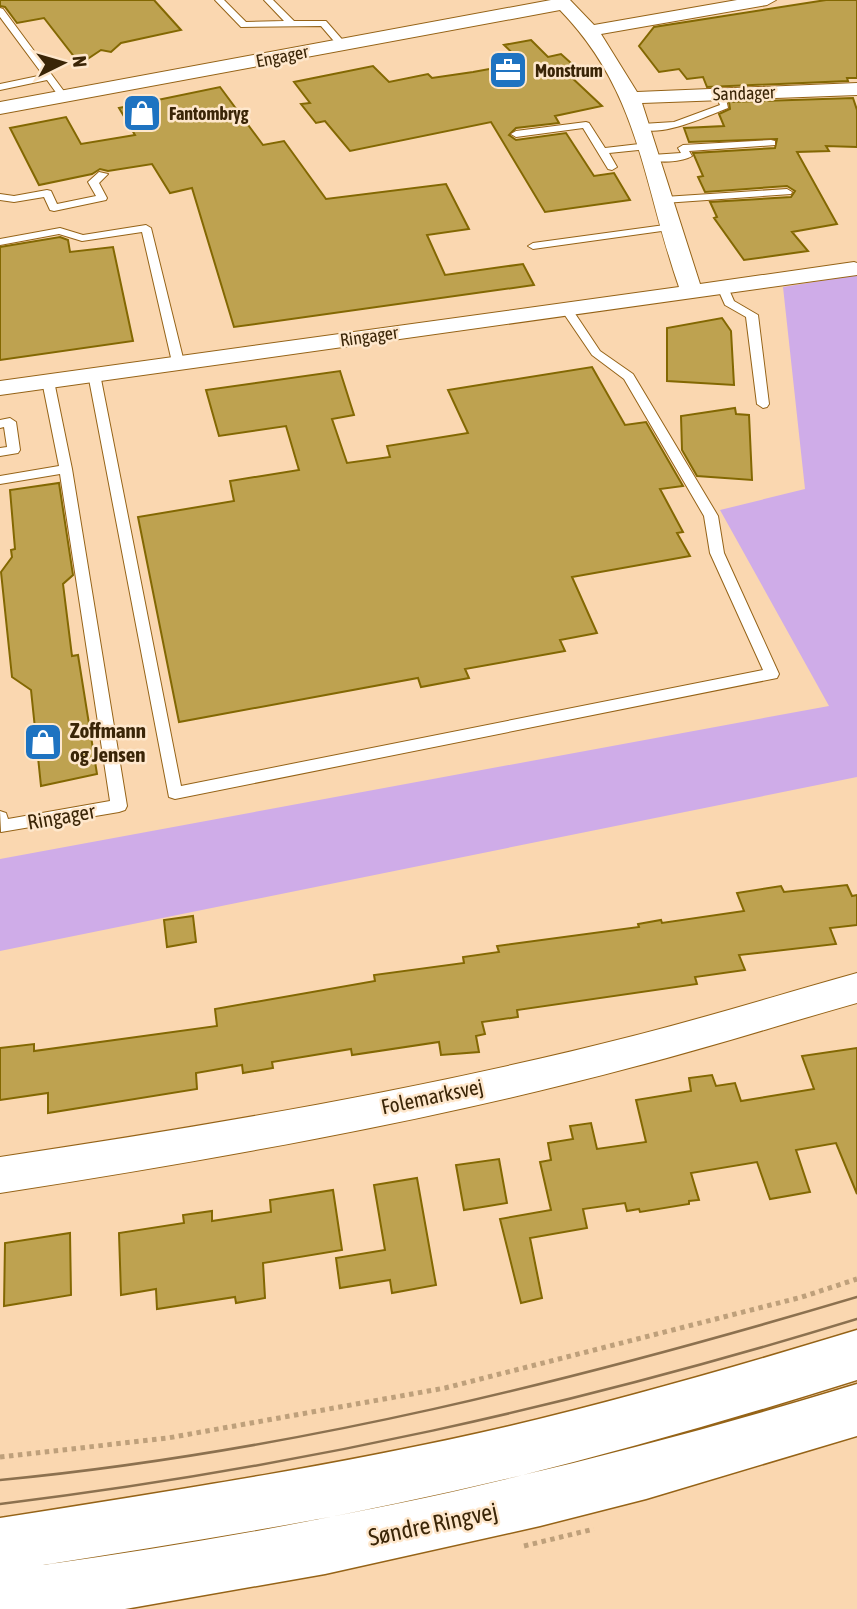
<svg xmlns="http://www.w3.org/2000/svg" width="857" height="1609" font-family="'Asap Condensed',sans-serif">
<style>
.green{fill:#cface8}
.building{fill:#bea250;stroke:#836802;stroke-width:2}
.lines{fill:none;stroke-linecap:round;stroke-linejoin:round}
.service-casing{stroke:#956317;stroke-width:2}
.minor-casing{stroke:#956317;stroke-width:2}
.primary-casing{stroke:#956317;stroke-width:3}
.path{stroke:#bea07b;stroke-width:5;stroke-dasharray:4.5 4.5;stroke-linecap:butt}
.service{fill:#fff;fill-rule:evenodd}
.minor{fill:#fff;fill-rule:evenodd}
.primary{fill:#fff;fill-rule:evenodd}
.tram{stroke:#8c714f;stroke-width:2.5}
.labels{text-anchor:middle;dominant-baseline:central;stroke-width:5;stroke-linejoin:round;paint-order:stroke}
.far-street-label{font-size:18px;fill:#3a2507;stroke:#fee7cc}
.far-poi-label{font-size:18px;font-weight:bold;fill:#3a2507;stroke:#fee7cc;text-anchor:start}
.poi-label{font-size:21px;font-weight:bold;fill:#3a2507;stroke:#fee7cc;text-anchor:start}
.street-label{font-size:21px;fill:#3a2507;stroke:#fee7cc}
.near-street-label{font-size:24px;fill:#3a2507;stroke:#fee7cc}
</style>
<rect width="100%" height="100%" fill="#fad7b0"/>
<path class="green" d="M857 275V777L0 951V859L829 706 720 510 805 489 783 287Z"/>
<path class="building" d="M0 0H154L181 30 121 43 111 52 101 50 86 60 76 59 44 18 17 23 5 7 0 6Z
M826 0H857V78H847L848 81 707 87 703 77 687 79 679 69 659 72 639 46 654 27Z
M531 40 548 57 561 54 581 72 569 75 602 106 555 116 559 123 516 128 509 135 516 140 566 133 594 176 614 173 630 200 545 212 491 122 350 151 325 121 316 123 301 104 310 103 294 82 373 66 389 82 428 74 432 78 473 72 523 63 504 45Z
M220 87 263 145 284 141 326 199 446 184 469 229 427 235 445 275 523 264 534 285 234 327 192 188 170 193 152 164 108 171 100 169 92 174 39 185 10 128 66 117 81 144 135 135 119 108Z
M853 98 857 110V147L826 146 829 151 797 152 837 224 792 232 808 251 744 260 714 218 717 217 710 202 791 197 795 191 787 186 705 192 698 177 703 176 693 153 775 148 777 139 689 142 684 128 724 126 719 114 730 109 729 102Z
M60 237 68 240 70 252 113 247 133 341 0 360V247Z
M722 318 731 331 734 385 667 381V328Z
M592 367 625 425 646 422 683 486 660 489 683 532 677 533 690 556 572 577 597 633 560 640 565 651 465 669 469 678 421 687 418 678 179 722 138 517 234 501 230 481 299 470 286 426 219 436 206 390 340 371 354 415 332 419 347 463 390 457 387 446 468 433 448 390Z
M735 408 736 414 749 415 752 480 697 476 682 450 681 416Z
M59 483 73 575 63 584 72 656 78 655 97 774 41 786 31 690 12 677 1 572 12 557 11 550 15 549 10 490Z
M847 885 852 896 857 895V925L830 928 836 944 739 955 745 970 695 977 697 984 517 1010 518 1017 482 1022 485 1034 476 1036 479 1052 441 1055 439 1042 352 1055 351 1049 272 1062 273 1068 243 1073 242 1065 196 1073 197 1089 48 1113V1093L0 1100V1048L34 1044V1051L217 1026 215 1009 375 981 374 975 464 963 463 957 499 952 497 946 639 927 638 924 661 920 662 923 744 911 737 893 781 886 784 892Z
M193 916 196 942 167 947 164 920Z
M857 1048V1194L836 1143 796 1150 810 1192 770 1199 757 1162 691 1173 699 1200 689 1201V1204L640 1212 639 1209 627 1211 625 1203 583 1209 587 1228 530 1238 542 1298 521 1303 500 1219 551 1210 540 1162 551 1160 548 1143 573 1139 570 1126 591 1123 597 1149 646 1142 636 1100 691 1091 689 1078 712 1075 716 1086 735 1083 741 1101 814 1089 802 1056Z
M499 1159 507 1203 464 1210 456 1165Z
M417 1178 436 1285 392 1293 390 1280 340 1288 336 1258 385 1250 374 1185Z
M333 1190 342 1250 263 1263 265 1298 236 1303 235 1297 157 1309 156 1289 121 1295 119 1233 184 1223 183 1215 212 1211V1221L271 1212 270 1200Z
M70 1233 71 1295 4 1306 5 1243Z"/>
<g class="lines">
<defs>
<path id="service" d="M215 0H224L246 22 284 21 264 0H273L294 21H326L347 45 339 47 321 26 241 27Z
M0 8 3 9 66 94V98H60L47 80 0 90V84L43 75 0 17Z
M720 91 725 94 728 108C707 116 657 140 637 127L642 124 674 122 720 105 715 94Z
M586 122 589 123 605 148 648 143 653 146 648 149 609 153 617 167 612 170 608 169 583 128 516 137 511 134 516 131Z
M771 140 775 141V145L689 151 692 156C683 162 656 164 647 158L652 155 681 153 678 148 683 145Z
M99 172 108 174 99 183 107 198 106 200 54 211 50 210 44 197 14 202 0 200V194L14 196 47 190 51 191 57 204 96 196 88 182Z
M787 189 792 192 791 194 664 203 659 200 664 197Z
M672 224 676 225V229L533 249 528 246 533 243Z
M146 225 151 228 184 362 178 366 172 362 142 232 82 241 59 234 0 245V239L60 228 83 235Z
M719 285H727L734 301 758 315 769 404 767 407 763 408 757 404 746 317 725 305 717 287Z
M566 305 570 306 600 351 633 374 718 516 724 553 779 674 777 678 175 799 169 797 88 374 94 370 100 374 181 786 763 670 710 553 704 516 624 379 592 355 560 308Z
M48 377 54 381 72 469 127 806 125 810 119 812 1 832 0 811 6 813 8 819 110 801 60 474 0 484V476L59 466 42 381Z
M10 418 16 422 20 450 18 453 0 456V448L7 447 4 427 0 428V420Z"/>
<path id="minor" d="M551 0H570L594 25 737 0H776L767 5 601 34 637 92 857 83V95L642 103 700 284 854 262 857 263V275L0 395V381L679 287C643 184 640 92 560 10L0 114V102Z
M857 973V1003C782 1024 708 1048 633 1067 427 1122 211 1160 0 1193V1157C212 1125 426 1089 633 1036 708 1017 782 994 857 973Z"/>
<path id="primary" d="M857 1330V1380C743 1416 627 1449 511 1478 357 1516 200 1540 43 1565 320 1527 590 1466 857 1384V1436L646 1499 540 1526 325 1574 125 1609H0V1518C171 1491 342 1465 510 1426 627 1398 742 1365 857 1330Z"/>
</defs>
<use href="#service" class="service-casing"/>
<use href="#minor" class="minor-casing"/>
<use href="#primary" class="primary-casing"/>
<path class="path" d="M0 1457 168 1438 445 1388 802 1297 857 1279
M524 1546 594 1529"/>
<use href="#service" class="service"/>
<use href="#minor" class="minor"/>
<use href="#primary" class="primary"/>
<path class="tram" d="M0 1480C291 1452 578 1380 857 1297
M0 1504C295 1468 573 1406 857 1319"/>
</g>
<defs>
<symbol id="office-square" viewBox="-11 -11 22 22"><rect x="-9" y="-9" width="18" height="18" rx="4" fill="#1e73c1" stroke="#fee7cc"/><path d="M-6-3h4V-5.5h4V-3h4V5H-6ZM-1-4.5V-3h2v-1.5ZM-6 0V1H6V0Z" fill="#fff"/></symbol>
<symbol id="shop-square" viewBox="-11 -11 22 22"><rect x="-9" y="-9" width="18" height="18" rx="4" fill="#1e73c1" stroke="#fee7cc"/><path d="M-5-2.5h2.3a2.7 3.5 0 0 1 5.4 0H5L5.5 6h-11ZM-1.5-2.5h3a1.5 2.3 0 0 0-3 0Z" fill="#fff"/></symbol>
</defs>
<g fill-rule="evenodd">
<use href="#office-square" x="486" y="48" width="44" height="44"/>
<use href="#shop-square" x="120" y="91" width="44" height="44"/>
<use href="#shop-square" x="21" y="720" width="44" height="44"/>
</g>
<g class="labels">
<g class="far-street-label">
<text transform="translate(282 56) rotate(-11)">Engager</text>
<text transform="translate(744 93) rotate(-2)">Sandager</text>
<text transform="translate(369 336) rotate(-8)">Ringager</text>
</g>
<g class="far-poi-label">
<text x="535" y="70">Monstrum</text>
<text x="169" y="113">Fantombryg</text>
</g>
<g class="poi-label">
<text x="70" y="730">Zoffmann<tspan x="70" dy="24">og Jensen</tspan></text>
</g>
<g class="street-label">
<text transform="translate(61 816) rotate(-10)">Ringager</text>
<text transform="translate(432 1096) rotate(-12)">Folemarksvej</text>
</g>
<g class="near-street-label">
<text transform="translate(433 1524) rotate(-12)">Søndre Ringvej</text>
</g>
</g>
<g transform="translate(63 63) rotate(85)" stroke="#fee7cc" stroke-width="5" paint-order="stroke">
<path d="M0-5L12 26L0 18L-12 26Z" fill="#3a2507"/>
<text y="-10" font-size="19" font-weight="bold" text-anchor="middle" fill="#3a2507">N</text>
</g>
</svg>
